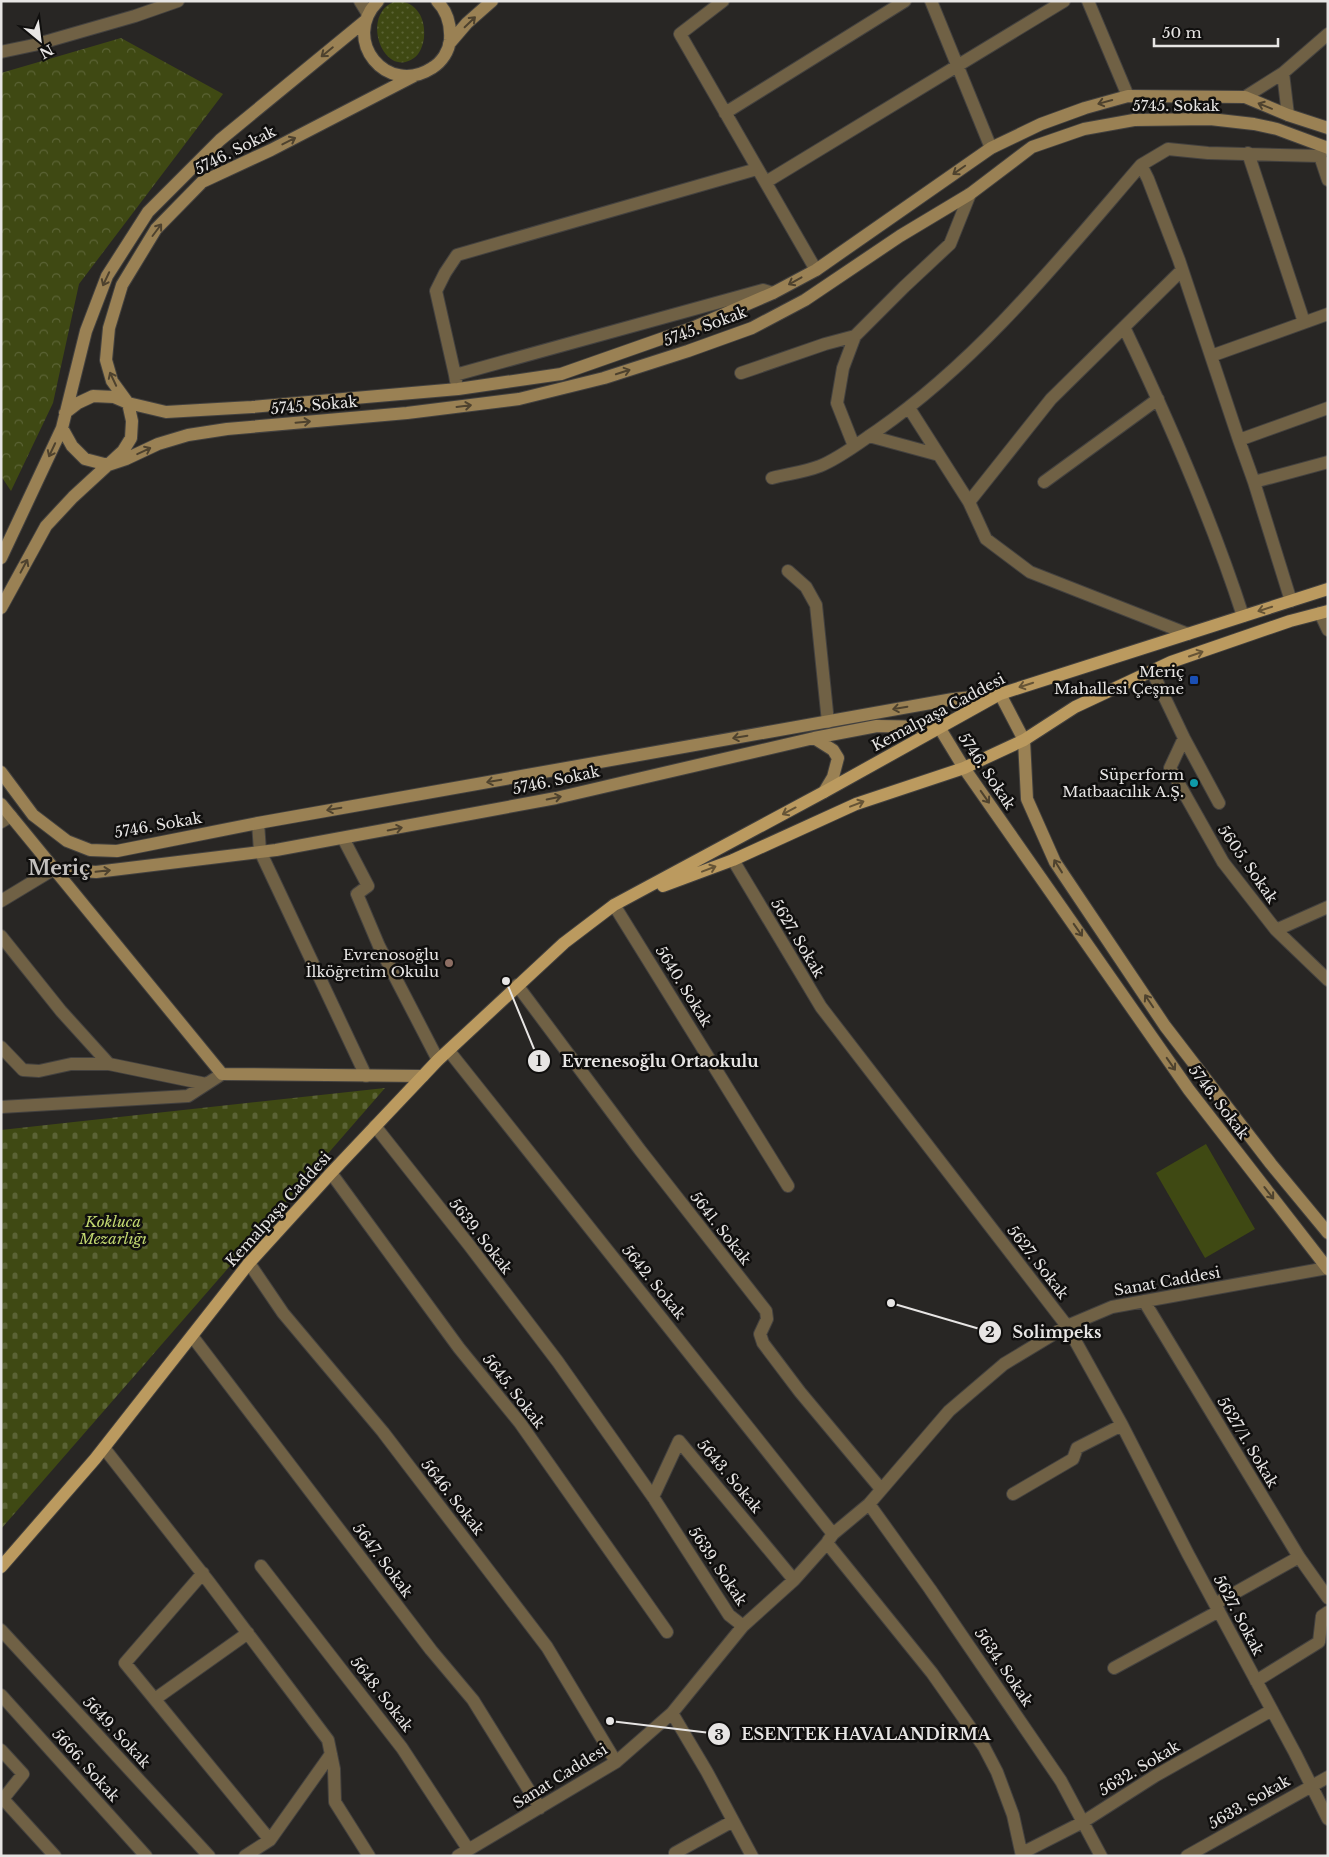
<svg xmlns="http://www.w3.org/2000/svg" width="1329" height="1857" font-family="'Libre Baskerville',serif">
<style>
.grass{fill:url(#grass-dots)}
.cemetery{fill:url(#cemetery-stones)}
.park{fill:url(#park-crowns)}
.pitch{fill:#3f4913}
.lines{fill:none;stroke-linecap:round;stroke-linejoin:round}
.street-casing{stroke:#43413f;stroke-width:14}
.secondary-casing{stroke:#43413f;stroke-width:14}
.primary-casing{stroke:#43413f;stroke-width:14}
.street{stroke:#706145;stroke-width:12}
.secondary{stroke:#9a8154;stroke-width:12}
.primary{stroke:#bb9a5f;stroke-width:12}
.oneway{stroke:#4e422e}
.oneway2{stroke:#665436}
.transit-dot{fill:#1a4fb4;stroke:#100f0e;stroke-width:2}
.culture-dot{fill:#0f9aa8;stroke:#100f0e;stroke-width:2}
.education-dot{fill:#8d6e63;stroke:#100f0e;stroke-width:2}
.labels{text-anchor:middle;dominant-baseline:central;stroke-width:5;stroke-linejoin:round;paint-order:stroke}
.street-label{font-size:15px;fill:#e7e5e4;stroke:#100f0e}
.poi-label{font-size:15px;fill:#e7e5e4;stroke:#100f0e;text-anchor:end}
.park-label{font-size:15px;font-style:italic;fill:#c0d66f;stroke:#100f0e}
.district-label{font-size:20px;font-weight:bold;fill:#c2bfbd;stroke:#100f0e}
.leader{fill:none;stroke:#e7e5e4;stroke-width:2}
.callout-dot{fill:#e7e5e4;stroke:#100f0e;stroke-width:2}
.mark-label{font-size:15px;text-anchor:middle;font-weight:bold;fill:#111}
.callout-label{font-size:16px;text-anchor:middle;font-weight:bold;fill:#e7e5e4;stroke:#100f0e;stroke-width:5;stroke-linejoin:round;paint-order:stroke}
</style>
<defs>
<pattern id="grass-dots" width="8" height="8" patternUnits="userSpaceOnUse" patternTransform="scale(1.25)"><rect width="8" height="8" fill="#3f4913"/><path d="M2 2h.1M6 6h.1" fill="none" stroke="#5b6335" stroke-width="1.8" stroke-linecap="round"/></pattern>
<pattern id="cemetery-stones" width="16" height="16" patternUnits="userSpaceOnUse" patternTransform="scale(1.25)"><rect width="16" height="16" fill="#3f4913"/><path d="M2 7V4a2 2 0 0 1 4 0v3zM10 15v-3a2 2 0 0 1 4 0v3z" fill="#5b6335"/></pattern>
<pattern id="park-crowns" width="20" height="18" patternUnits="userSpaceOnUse" patternTransform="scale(1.25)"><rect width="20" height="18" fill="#3f4913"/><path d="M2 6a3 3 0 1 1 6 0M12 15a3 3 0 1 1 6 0" fill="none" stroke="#5b6335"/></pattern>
</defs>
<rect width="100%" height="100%" fill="#282624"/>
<path class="grass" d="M396 1C417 1 426 19 424 38 423 45 420 54 414 58 383 80 359 13 396 1Z"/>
<path class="cemetery" d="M385 1088 1 1529V1130Z"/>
<path class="park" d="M121 38 223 94 79 284 53 403 11 491 1 476V73Z"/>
<path class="pitch" d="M1206 1144 1255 1229 1205 1258 1156 1173Z"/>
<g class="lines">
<defs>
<path id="street" d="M360 1 368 14
M723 1 680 34 816 270
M931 1 991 148
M1088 1 1128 96
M1 52 34 45 135 16 178 1
M1283 73 1288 115
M1245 97 1283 73 1328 34
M725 113 905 1
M1248 153 1304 322
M1320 156 1328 180
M766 182 1064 1
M1124 327C1169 421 1211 517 1243 616
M1211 356 1328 314
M741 373 825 344 855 336
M455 375 436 291 445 273 457 255 757 169
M456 381 455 375 763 290 773 293
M909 408 969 502 986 539 1030 572 1188 634
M869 436 939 455
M1239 440 1328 408
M854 446 837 403 843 368 855 336 904 287 950 244 970 194
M772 478C787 474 805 472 820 466 840 458 860 442 878 430 980 359 1060 259 1141 165
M1044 482 1158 399
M1254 482 1328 462
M969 502 1051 399 1182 270
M788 571 806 587 816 605 828 722
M1291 601 1254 482 1239 440 1179 260 1148 179 1141 165 1168 149 1208 153 1320 156 1323 147
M1320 613 1328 630
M1152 671 1184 738 1219 803
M1184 738 1170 768 1223 862 1276 930 1328 907
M1 822 11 816
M258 823 260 851 366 1076
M343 838 368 886 357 894 379 946 438 1060
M733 860 821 1007 1067 1326 1122 1425 1188 1554 1295 1753 1328 1819
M1 901 54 869
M614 905 788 1186
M1276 930 1328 980
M1 936 61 1011 109 1064
M517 985 640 1150 766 1311 767 1319 760 1334 763 1343 800 1392 881 1489
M1 1047 23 1070 39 1071 71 1064H109L206 1084
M449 1051 833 1534
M1 1107 188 1096 222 1074
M375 1126 469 1245 558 1362 653 1497 729 1615 743 1626 794 1580 827 1543 932 1673 984 1747 997 1772 1013 1815 1022 1856
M331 1173 459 1348 520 1423 667 1632
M249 1263 283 1313 383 1432 547 1647 616 1762
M1144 1301 1299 1557 1328 1598
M192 1336 431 1650 473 1700 540 1808
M104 1448 209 1582 328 1740 334 1769 335 1802 369 1856
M1013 1494 1073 1459 1077 1448 1122 1425
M653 1497 679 1441 794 1580
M869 1504 930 1589 1061 1781 1101 1856
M828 1541 833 1534 869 1504 949 1411 1004 1364 1067 1326 1112 1307 1327 1268 1328 1264
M261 1566 402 1748 468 1849
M203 1573 125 1663 270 1840
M1215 1604 1299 1557
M743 1626 672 1713 707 1772 752 1856
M1 1630 209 1856
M1114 1668 1219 1611
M1256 1681 1319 1642 1322 1616 1328 1612
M1 1695 146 1856
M155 1699 248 1633
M1 1750 23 1774 3 1799 55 1856
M675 1853 733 1821
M1022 1853 1083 1822 1155 1776 1272 1710
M245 1856 270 1840 331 1754
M458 1856 616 1762 672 1713
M1187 1856 1328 1777"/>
<path id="secondary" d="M378 1C340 40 387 97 432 68 442 62 449 51 450 40 451 25 448 12 437 1
M449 44 467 23 492 1
M65 413 78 403 93 396 114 397 128 403 166 412 252 407 458 389 561 374 692 328 773 293 816 270 991 148 1041 124 1085 108 1128 96 1245 97 1288 115 1328 128
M62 428 72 446 85 459 108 465 126 459 158 444 188 435 227 429 407 413 519 399 604 378 688 351 752 328 805 300 900 236 970 194 1032 147 1084 129 1134 120 1210 119 1254 124 1277 129 1328 148
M1 558 62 428 86 331 107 276 148 212 220 140 365 21
M1 608 46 526 73 497 123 451 131 438 132 421 128 403 112 381 106 360 109 328 122 285 156 229 202 182 271 150 414 76
M814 738 833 750 838 758 833 777 824 792
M1 772 33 815 67 841 90 850 117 851 258 823 953 699 1000 694 1024 740 1027 799 1055 862 1165 1026 1271 1164 1328 1233
M1 804 222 1074 423 1076
M54 869 96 872 276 850 556 798 814 738 877 726 939 727 964 768 1189 1090 1328 1269"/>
<path id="primary" d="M663 886 733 860 856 804 964 768 1024 740 1075 707 1171 662 1290 621 1328 611
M1 1567 95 1459 249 1263 331 1173 438 1060 564 943 614 905 824 792 1000 694 1328 589"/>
</defs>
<use href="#street" class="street-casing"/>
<use href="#secondary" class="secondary-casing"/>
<use href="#primary" class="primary-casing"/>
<use href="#street" class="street"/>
<use href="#secondary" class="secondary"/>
<use href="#primary" class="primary"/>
</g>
<defs><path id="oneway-shaft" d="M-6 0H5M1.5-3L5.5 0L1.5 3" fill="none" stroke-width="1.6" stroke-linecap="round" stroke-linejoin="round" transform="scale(1.25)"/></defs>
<g class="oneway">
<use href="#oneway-shaft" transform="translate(470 22) rotate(-44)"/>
<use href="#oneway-shaft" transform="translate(327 52) rotate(141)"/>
<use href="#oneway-shaft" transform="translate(1105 102) rotate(165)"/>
<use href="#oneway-shaft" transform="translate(1265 106) rotate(-158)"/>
<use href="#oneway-shaft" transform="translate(289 141) rotate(-27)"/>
<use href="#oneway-shaft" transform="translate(959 170) rotate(145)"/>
<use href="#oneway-shaft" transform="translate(157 230) rotate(-53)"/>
<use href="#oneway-shaft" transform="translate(106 279) rotate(115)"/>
<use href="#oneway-shaft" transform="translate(795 281) rotate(151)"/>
<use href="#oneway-shaft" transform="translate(623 372) rotate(-18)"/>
<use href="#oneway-shaft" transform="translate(113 379) rotate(-115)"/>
<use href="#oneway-shaft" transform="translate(464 406) rotate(-7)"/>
<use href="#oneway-shaft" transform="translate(303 422) rotate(-5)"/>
<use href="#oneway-shaft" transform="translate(52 450) rotate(115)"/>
<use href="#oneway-shaft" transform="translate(144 451) rotate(-25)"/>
<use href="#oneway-shaft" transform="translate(24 566) rotate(-62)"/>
<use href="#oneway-shaft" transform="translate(900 708) rotate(170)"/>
<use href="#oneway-shaft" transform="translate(740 737) rotate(170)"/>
<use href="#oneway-shaft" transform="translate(494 781) rotate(170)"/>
<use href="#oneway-shaft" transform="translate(985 797) rotate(55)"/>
<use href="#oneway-shaft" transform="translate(554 798) rotate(-12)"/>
<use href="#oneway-shaft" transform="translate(334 809) rotate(170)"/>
<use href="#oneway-shaft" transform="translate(395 829) rotate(-11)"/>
<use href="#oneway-shaft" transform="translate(1058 866) rotate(-122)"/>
<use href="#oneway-shaft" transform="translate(103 871) rotate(-6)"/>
<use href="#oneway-shaft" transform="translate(1078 930) rotate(55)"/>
<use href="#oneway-shaft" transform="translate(1149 1001) rotate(-124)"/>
<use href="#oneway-shaft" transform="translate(1171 1064) rotate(55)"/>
<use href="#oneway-shaft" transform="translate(1269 1193) rotate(52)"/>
</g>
<g class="oneway2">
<use href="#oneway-shaft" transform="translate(1265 609) rotate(162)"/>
<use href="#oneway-shaft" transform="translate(1196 654) rotate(-19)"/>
<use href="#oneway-shaft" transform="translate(1026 685) rotate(162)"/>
<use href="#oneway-shaft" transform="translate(857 804) rotate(-21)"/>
<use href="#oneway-shaft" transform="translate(789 811) rotate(152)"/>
<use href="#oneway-shaft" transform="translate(709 869) rotate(-21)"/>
</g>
<rect class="transit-dot" x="1189" y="675" width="10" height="10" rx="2.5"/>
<circle class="culture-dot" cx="1194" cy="783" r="5"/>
<circle class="education-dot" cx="449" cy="963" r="5"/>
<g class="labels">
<g class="street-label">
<text x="1176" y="105">5745. Sokak</text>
<text transform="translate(235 150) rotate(-27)">5746. Sokak</text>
<text transform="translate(705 326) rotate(-20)">5745. Sokak</text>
<text transform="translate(314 405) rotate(-5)">5745. Sokak</text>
<text transform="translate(938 712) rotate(-28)">Kemalpaşa Caddesi</text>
<text transform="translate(987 771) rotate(56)">5746. Sokak</text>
<text transform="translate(556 780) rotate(-12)">5746. Sokak</text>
<text transform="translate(158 825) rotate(-10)">5746. Sokak</text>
<text transform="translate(1248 864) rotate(55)">5605. Sokak</text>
<text transform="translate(798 938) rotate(59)">5627. Sokak</text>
<text transform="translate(684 986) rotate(58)">5640. Sokak</text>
<text transform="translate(1219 1102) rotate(53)">5746. Sokak</text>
<text transform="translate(278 1209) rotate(-48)">Kemalpaşa Caddesi</text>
<text transform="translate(721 1228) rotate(52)">5641. Sokak</text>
<text transform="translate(481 1236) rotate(52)">5639. Sokak</text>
<text transform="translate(1038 1262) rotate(52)">5627. Sokak</text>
<text transform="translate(1167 1281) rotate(-10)">Sanat Caddesi</text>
<text transform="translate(654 1282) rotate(51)">5642. Sokak</text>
<text transform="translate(514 1391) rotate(52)">5645. Sokak</text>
<text transform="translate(1248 1442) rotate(59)">5627/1. Sokak</text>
<text transform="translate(730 1476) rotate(50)">5643. Sokak</text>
<text transform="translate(453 1497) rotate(52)">5646. Sokak</text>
<text transform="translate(383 1560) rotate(53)">5647. Sokak</text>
<text transform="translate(718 1566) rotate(56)">5639. Sokak</text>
<text transform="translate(1239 1615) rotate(62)">5627. Sokak</text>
<text transform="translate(1004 1667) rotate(56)">5634. Sokak</text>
<text transform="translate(382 1694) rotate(52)">5648. Sokak</text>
<text transform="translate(117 1732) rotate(47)">5649. Sokak</text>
<text transform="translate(86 1765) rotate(48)">5666. Sokak</text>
<text transform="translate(1139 1768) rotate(-31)">5632. Sokak</text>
<text transform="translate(560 1776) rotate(-32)">Sanat Caddesi</text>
<text transform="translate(1249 1802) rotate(-30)">5633. Sokak</text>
</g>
<g class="poi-label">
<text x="1184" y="671">Meriç<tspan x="1184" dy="17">Mahallesi Çeşme</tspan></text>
<text x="1184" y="774">Süperform<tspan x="1184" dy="17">Matbaacılık A.Ş.</tspan></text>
<text x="439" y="954">Evrenosoğlu<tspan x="439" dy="17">İlköğretim Okulu</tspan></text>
</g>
<g class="park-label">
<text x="113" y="1221">Kokluca<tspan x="113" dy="17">Mezarlığı</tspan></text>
</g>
<g class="district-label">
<text x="59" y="868">Meriç</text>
</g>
</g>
<path class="leader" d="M506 981L539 1061M891 1303L990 1332M610 1721L719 1734"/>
<g class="callout-dot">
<circle cx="506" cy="981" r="5"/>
<circle cx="891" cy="1303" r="5"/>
<circle cx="610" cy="1721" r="5"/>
<circle cx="539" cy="1061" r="12"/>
<circle cx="990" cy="1332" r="12"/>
<circle cx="719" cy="1734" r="12"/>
</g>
<g class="mark-label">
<text x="539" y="1066">1</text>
<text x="990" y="1337">2</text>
<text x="719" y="1740">3</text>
</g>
<g class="callout-label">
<text x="660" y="1067">Evrenesoğlu Ortaokulu</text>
<text x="1057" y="1338">Solimpeks</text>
<text x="866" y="1740">ESENTEK HAVALANDİRMA</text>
</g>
<rect width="1329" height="1857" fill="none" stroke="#e7e5e4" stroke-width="5"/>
<g transform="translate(40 40) rotate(151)" stroke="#100f0e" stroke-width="4" paint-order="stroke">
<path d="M0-4L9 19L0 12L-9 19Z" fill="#e7e5e4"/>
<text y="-8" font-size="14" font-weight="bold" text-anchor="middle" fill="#e7e5e4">N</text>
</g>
<path d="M1154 38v8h124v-8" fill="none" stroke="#e7e5e4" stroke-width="2.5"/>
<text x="1162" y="38" font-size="15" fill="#e7e5e4" stroke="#100f0e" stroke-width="4" paint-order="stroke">50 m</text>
</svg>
